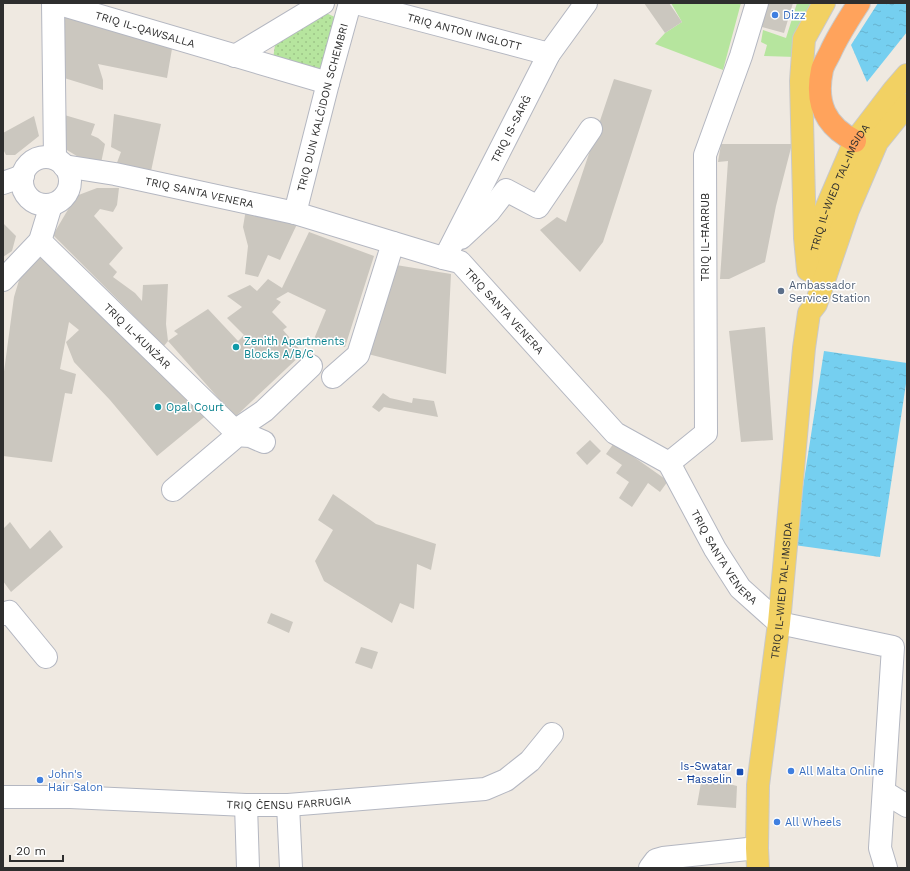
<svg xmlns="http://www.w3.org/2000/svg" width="910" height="871" font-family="'Work Sans',sans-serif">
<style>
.grass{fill:#b6e59e}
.park{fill:url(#park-dots)}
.water{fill:url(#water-ripples)}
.building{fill:#cbc7bf}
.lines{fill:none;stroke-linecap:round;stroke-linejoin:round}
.minor-casing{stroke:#b4b7c1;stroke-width:24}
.major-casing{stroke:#c9c9c9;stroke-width:24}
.highway-casing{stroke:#c9c9c9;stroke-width:24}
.minor{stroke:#fff;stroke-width:22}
.major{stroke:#f2d163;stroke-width:22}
.highway{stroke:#ffa35c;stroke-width:22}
.shop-dot{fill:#3f7fe0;stroke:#fff;stroke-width:1.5}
.service-dot{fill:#5c6f8a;stroke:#fff;stroke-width:1.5}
.culture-dot{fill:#0f9aa8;stroke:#fff;stroke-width:1.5}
.transit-dot{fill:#1a4fb4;stroke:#fff;stroke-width:1.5}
.labels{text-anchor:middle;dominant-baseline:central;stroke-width:3;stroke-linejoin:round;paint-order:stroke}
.shop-label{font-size:11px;fill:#366cbe;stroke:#fff;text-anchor:start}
.street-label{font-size:11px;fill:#2e2e2e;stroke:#fff}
.service-label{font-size:11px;fill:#4e5e75;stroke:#fff;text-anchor:start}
.culture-label{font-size:11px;fill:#0d838f;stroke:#fff;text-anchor:start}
.transit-label{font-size:11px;fill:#164399;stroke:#fff;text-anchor:end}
</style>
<defs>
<pattern id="park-dots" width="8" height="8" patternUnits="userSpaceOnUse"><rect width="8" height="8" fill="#b6e59e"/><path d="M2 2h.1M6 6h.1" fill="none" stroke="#9dc588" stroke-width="1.8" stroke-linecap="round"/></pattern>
<pattern id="water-ripples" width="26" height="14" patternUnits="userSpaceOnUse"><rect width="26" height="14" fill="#75cff0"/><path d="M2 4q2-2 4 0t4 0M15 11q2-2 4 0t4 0" fill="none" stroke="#66b2ce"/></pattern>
</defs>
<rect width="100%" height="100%" fill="#efe9e1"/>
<path class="grass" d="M671 3H741L723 70 655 44 665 33 682 22Z
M797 3H819L796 57 764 56 767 45 761 42 763 30 786 38Z"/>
<path class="park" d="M326 13 337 18 321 73 273 59 275 45Z"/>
<path class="water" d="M878 3H907V32L867 82 851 45Z
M824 351 907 363V377L880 557 794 545Z"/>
<path class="building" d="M644 3H669L682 22 665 33Z
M764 3H793L784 33 758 26Z
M70 10 173 43 167 78 98 64 103 80V90L61 77 59 21Z
M614 79 652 90 603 242 580 272 540 230 557 217 566 222Z
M61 114 95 124 91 135 98 138 105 144 101 163 85 161 62 147Z
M114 114 161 124 150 176 115 168 121 152 111 147Z
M34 116 39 136 15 155H6L3 149V133Z
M721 144H792L776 206 765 262 729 279H720L728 161 718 162Z
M97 188H119L117 205 113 212 100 209 94 216 123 248 109 264 117 272 113 277 135 293 142 301 143 285 168 284 166 324 168 341 164 346 53 235 76 196Z
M246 209 299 220 280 260 268 255 258 277 245 274 248 246 243 227Z
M3 223 16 236 12 251 3 257Z
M309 232 374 256 345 347 314 339 326 310 288 292 276 299 281 302 272 312 287 327 283 330 303 353 235 417 168 341 178 334 174 331 208 309 238 341 244 335 227 318 242 307 227 296 250 285 257 291 268 279 282 288Z
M40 251 208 414 157 456 110 400 74 362 66 342 79 330 69 322 60 369 76 374 72 394 65 393 52 462 3 456V379L14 297 20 277Z
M390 264 451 274 446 374 364 353Z
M765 327 773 440 741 442 729 331Z
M383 393 390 398 412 403 413 398 434 401 438 417 384 407 379 412 372 407Z
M590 440 601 451 587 465 576 453Z
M614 443 668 481 660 492 648 483 632 507 619 498 629 482 616 473 622 465 606 454Z
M333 494 376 524 436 544 431 570 417 564 414 609 400 603 392 623 324 581 315 561 333 530 318 520Z
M10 522 30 549 50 530 63 547 11 592 3 581V529Z
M271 613 293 622 289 633 267 623Z
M361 647 378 652 372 669 355 663Z
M702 777 737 786 736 808 697 805Z"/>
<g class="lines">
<defs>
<g id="minor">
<path d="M53 3 55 158"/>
<path id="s1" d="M56 3 328 83"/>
<path id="s2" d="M356 3 549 54"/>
<path d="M235 56 323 3"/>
<circle cx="46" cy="181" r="24"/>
<path id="s3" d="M64 166 115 174 295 213 443 258 460 262 615 433 669 463 715 549 740 588 779 623 893 647 880 848 886 868"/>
<path d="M3 183 23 176"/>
<path id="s4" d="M295 213 328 83 350 3"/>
<path d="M461 238 489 212 506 190 538 207 591 129"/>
<path id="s5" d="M40 241 232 428 234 435 233 439 173 490"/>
<path id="s6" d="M443 258 449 250 549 54 586 3"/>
<path d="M3 280 40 241 51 205"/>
<path d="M333 377 358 355 393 243"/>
<path d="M233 432 264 411 311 366"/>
<path d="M234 435 250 436 264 442"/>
<path d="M669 463 706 433 705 155 741 56 757 3"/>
<path d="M3 614 9 612 46 657"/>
<path d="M884 792 907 806"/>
<path id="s7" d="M3 797H70L246 805H288L485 789 506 780 530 761 552 734"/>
<path d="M246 805 248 868"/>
<path d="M288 805 291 868"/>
<path d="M650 868 656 860 663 858 757 848"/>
</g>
<g id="major">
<path id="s8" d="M812 257 825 211 855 141 894 90 907 75"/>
<path d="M808 270 805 238 801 81 804 39 824 3"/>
<path id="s9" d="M758 868 757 848 758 785 779 623 804 348 809 313 816 304 848 210 877 142 907 105"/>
</g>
<path id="highway" d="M855 141C825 126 815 103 822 70 823 65 827 59 830 53 838 35 848 20 859 3"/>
</defs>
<use href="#minor" class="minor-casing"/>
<use href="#major" class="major-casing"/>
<use href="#highway" class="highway-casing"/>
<use href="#minor" class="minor"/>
<use href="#major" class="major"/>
<use href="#highway" class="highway"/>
</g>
<g class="shop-dot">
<circle cx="775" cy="15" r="4"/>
<circle cx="791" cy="771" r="4"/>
<circle cx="40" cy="780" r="4"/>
<circle cx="777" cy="822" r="4"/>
</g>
<circle class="service-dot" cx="781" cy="291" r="4"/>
<g class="culture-dot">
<circle cx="236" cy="347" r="4"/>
<circle cx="158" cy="407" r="4"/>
</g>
<rect class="transit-dot" x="736" y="768" width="8" height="8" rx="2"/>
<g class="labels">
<g class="shop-label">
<text x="783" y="15">Dizz</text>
<text x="799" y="771">All Malta Online</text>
<text x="48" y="774">John's<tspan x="48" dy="13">Hair Salon</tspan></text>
<text x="785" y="822">All Wheels</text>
</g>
<g class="street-label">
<text stroke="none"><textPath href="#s1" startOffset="93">TRIQ IL-QAWSALLA</textPath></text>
<text stroke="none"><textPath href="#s2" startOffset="112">TRIQ ANTON INGLOTT</textPath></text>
<text stroke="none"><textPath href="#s4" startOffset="109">TRIQ DUN KALĊIDON SCHEMBRI</textPath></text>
<text stroke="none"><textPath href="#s6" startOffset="146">TRIQ IS-SARĠ</textPath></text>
<text stroke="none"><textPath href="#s8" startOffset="75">TRIQ IL-WIED TAL-IMSIDA</textPath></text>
<text stroke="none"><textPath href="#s3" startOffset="138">TRIQ SANTA VENERA</textPath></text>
<text transform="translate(705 237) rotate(-90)">TRIQ IL-ĦARRUB</text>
<text stroke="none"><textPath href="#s3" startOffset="474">TRIQ SANTA VENERA</textPath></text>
<text stroke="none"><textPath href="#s5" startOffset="136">TRIQ IL-KUNŻAR</textPath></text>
<text stroke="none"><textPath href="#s3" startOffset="810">TRIQ SANTA VENERA</textPath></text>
<text stroke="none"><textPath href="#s9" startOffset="279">TRIQ IL-WIED TAL-IMSIDA</textPath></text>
<text stroke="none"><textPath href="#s7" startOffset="286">TRIQ ĊENSU FARRUGIA</textPath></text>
</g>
<g class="service-label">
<text x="789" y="285">Ambassador<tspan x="789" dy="13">Service Station</tspan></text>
</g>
<g class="culture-label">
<text x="244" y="341">Zenith Apartments<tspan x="244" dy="13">Blocks A/B/C</tspan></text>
<text x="166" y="407">Opal Court</text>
</g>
<g class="transit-label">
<text x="732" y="766">Is-Swatar<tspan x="732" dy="13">- Ħasselin</tspan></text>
</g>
</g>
<rect width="910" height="871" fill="none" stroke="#2e2e2e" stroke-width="8"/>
<path d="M10 855v6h53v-6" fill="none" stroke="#2e2e2e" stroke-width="2"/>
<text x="16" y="855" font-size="12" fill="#2e2e2e" stroke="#ffffff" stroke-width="3" paint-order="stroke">20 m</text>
</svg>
